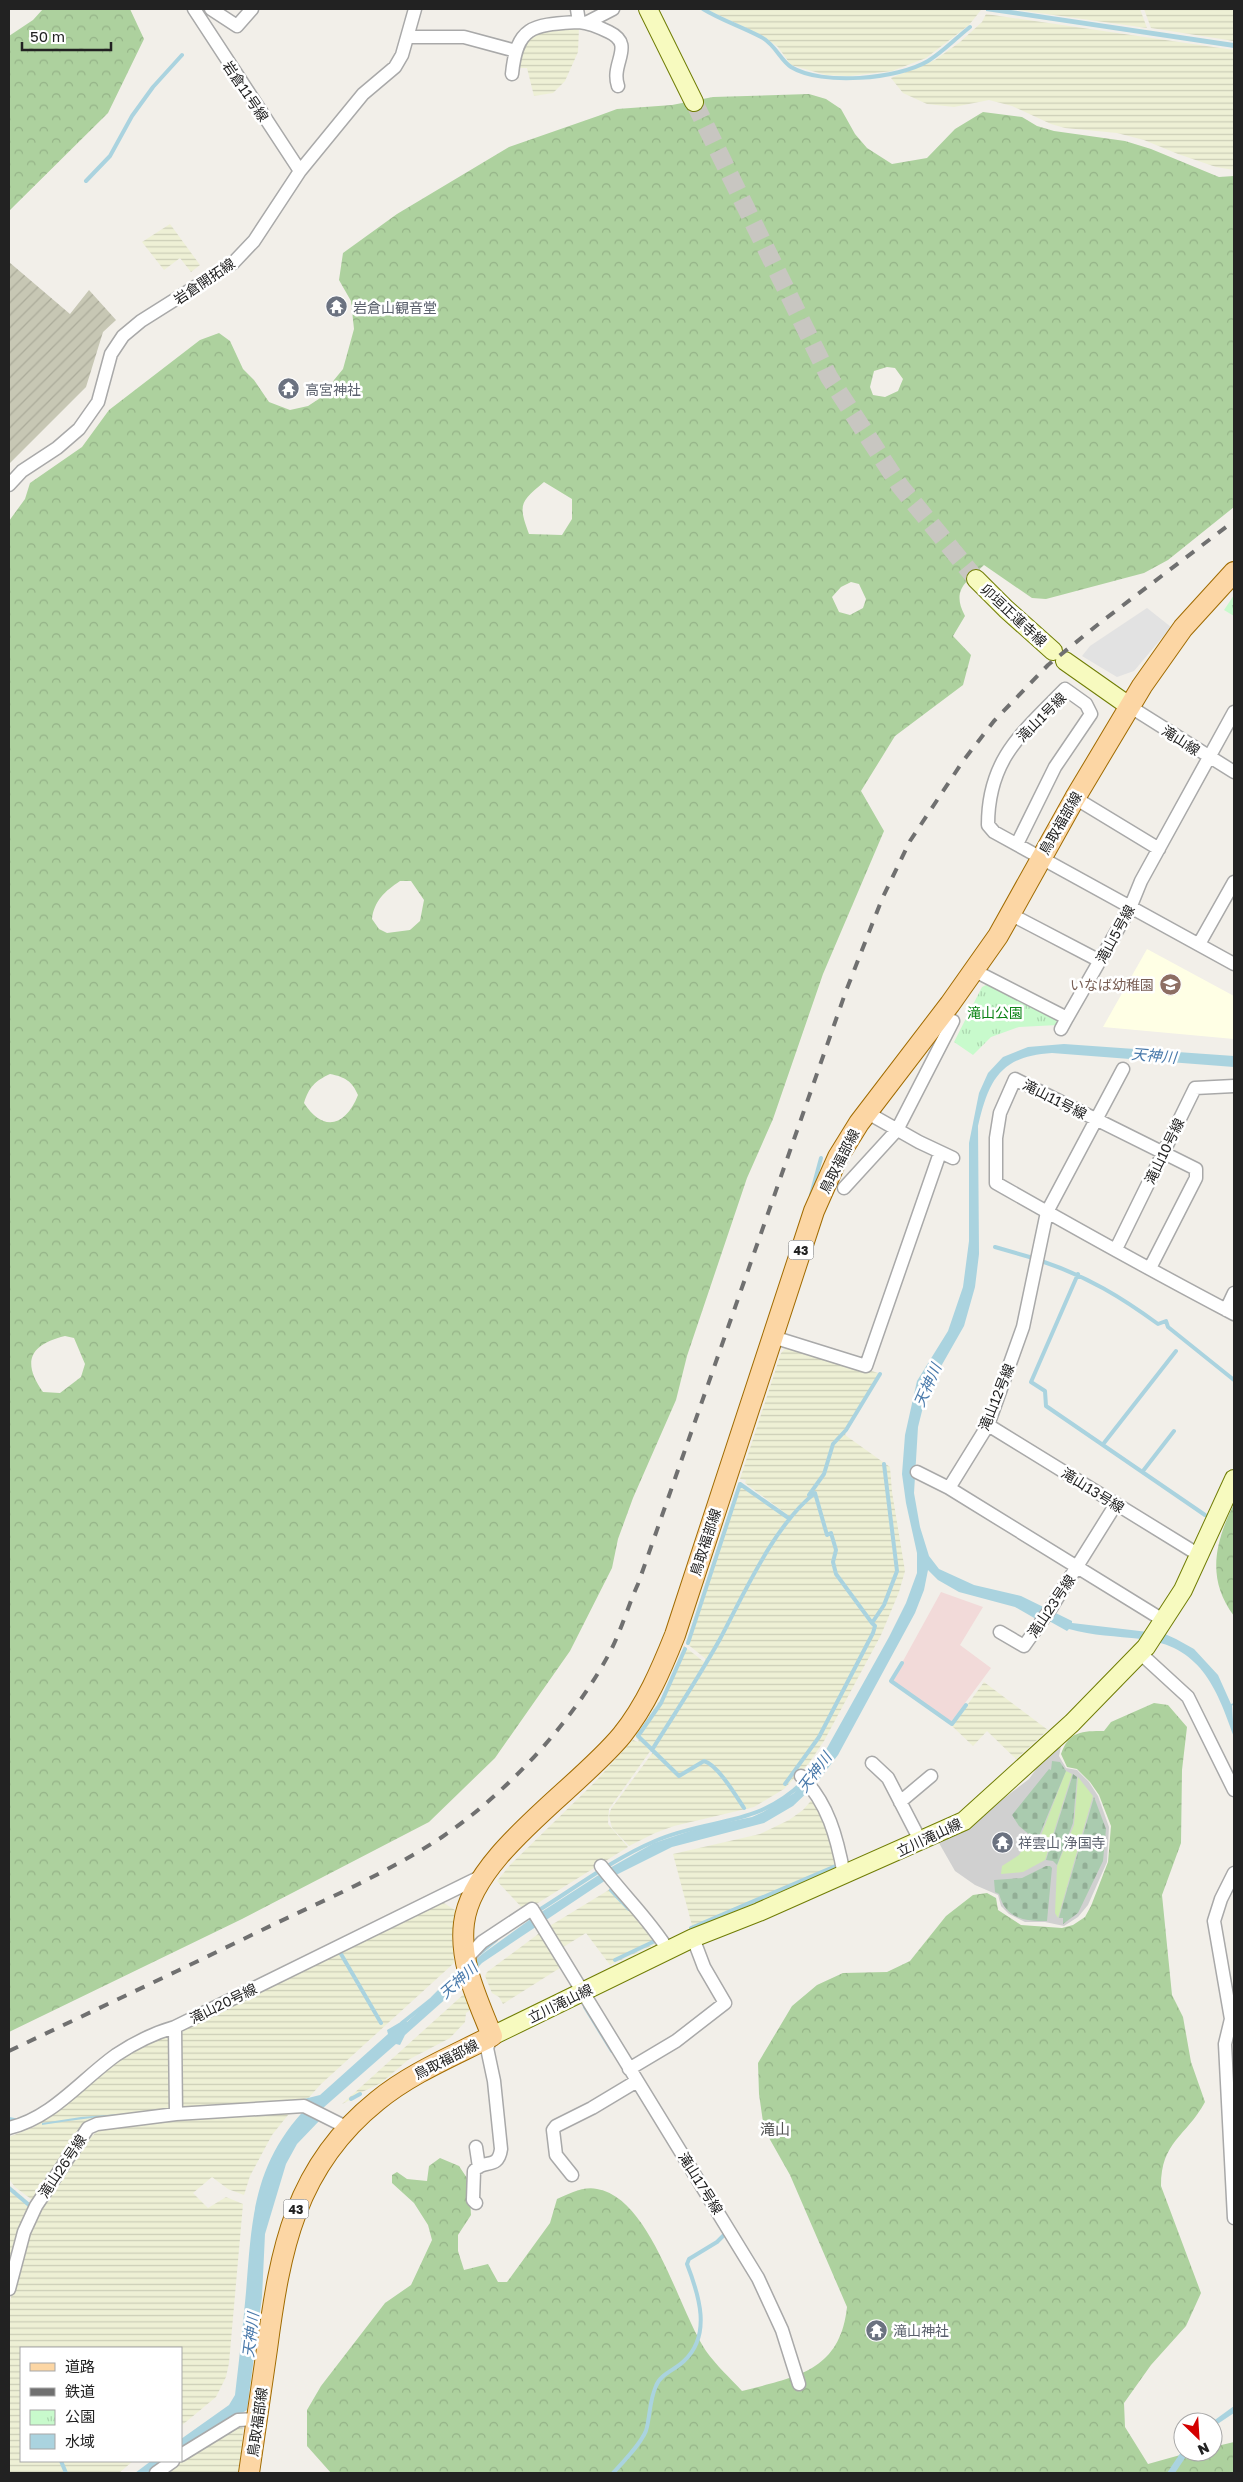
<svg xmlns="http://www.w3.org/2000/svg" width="1243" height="2482" font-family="'Golos Text','Noto Sans JP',sans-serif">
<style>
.commercial{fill:#f2dad9}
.education{fill:#ffffe5}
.religious{fill:#d0d0d0}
.construction{fill:url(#construction-furrows)}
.farmland{fill:url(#farmland-rules)}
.grass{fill:#cdebb0}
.forest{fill:url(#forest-crowns);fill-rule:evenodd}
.cemetery{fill:url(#cemetery-stones)}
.park{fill:url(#park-tufts)}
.parking{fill:#e2e2e2}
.water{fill:#aad3df}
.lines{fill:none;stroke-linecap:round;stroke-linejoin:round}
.stream{stroke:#aad3df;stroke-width:4}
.secondary-tunnel{stroke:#c8c6c1;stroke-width:18;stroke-dasharray:18 9;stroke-linecap:butt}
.street-casing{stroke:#a9a9a9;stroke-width:15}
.secondary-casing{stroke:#707d05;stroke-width:20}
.primary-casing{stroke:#a06b00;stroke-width:22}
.street{stroke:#fff;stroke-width:12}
.secondary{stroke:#f7fabf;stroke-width:18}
.primary{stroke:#fcd6a4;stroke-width:20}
.rail{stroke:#707070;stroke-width:4;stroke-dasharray:10 10;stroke-linecap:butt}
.labels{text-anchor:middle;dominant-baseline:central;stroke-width:5;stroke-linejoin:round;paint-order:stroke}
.shield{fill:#fff;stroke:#646464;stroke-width:1}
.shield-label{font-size:12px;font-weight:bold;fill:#222}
.street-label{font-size:14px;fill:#222;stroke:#fff}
.worship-label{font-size:14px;fill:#5b616d;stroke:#fff;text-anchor:start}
.education-label{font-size:14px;fill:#785e54;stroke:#fff;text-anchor:end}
.park-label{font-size:14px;fill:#0c8416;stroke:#fff}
.water-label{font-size:15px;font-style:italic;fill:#4a7aab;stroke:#fff}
.neighbourhood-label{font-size:15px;fill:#555;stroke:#fff}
</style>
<defs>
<pattern id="construction-furrows" width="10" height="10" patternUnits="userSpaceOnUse" patternTransform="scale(1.25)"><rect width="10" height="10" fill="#c7c7b4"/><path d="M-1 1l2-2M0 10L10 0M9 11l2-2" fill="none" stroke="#abab9a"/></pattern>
<pattern id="farmland-rules" width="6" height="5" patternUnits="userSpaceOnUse" patternTransform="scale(1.25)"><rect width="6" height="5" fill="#eef0d5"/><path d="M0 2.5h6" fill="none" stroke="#ccceb7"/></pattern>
<pattern id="forest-crowns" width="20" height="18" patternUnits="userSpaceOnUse" patternTransform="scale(1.25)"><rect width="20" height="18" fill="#add19e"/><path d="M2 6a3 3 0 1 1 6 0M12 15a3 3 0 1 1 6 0" fill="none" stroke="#95b388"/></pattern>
<pattern id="cemetery-stones" width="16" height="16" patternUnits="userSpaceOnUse" patternTransform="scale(1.25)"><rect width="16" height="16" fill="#aacbaf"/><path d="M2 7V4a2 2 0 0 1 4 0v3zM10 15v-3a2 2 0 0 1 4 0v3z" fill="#92ae96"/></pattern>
<pattern id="park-tufts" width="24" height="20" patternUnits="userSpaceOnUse" patternTransform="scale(1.25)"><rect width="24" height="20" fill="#c8facc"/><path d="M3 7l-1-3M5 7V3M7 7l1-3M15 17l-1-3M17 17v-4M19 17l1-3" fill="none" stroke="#acd6af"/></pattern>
</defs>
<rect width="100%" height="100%" fill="#f2efe9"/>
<path class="commercial" d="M941 1592 983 1607 960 1645 991 1668 951 1722 892 1681Z"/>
<path class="education" d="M1147 949 1234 996V1039L1103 1027Z"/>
<path class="religious" d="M1062 1741 1059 1756 1066 1768 1077 1770 1089 1782 1098 1796 1109 1827 1107 1862 1088 1905 1078 1917 1064 1926 1045 1922H1025L1009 1914 1001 1906 998 1895 975 1885 955 1871 939 1843 968 1826 1029 1779 1047 1754Z"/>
<path class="construction" d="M9 262 70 314 89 290 116 320 103 332 86 387 9 464Z"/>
<path class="farmland" d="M706 9H974L981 10 969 25 926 58 892 71 849 76 826 75 791 65 778 47 763 36Z
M1010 9H1140L1147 28Z
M1144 9H1234V41L1151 28Z
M986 14 1234 50V170L1216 167 1178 154 1144 140 1117 133 1065 128 1051 124 1012 106 989 100 954 107 927 104 903 93 891 78 935 60 960 42 982 22Z
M579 27 578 52 565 81 553 93 534 96 527 68H517L523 42 537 31Z
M170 224 200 265 191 272 180 258 164 270 142 242Z
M790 1344 881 1374 845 1435 890 1467 892 1492 905 1571 899 1592 881 1635 824 1741 809 1763 784 1789 754 1807 674 1826 655 1833 629 1846 612 1828 609 1816 611 1809 653 1752 651 1750 609 1809 608 1824 628 1847 525 1911 497 1881 510 1865 594 1783 633 1740 638 1742 639 1741 635 1737 664 1694 684 1646 704 1662 706 1659 686 1643 739 1482 788 1515 745 1483 746 1480 740 1479 781 1353Z
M984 1682 1048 1730 1016 1759 987 1731 973 1746 952 1726Z
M816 1795 840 1866 693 1929 673 1854 760 1834 789 1820 803 1810Z
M612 1888 660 1942 610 1965 586 1933 560 1949 548 1927Z
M439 1900 455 1910 452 1938 454 1963 321 2084 304 2103 182 2112 181 2039 182 2032 190 2025Z
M541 1932 563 1966 503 2004 499 1997 492 1993 485 1976 487 1972Z
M465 1993 470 2006 469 2011 466 2013 465 2022 450 2038 408 2060 381 2083 362 2092V2094L342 2104Z
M159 2038H168L173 2042 172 2105 166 2112 87 2121 35 2202 15 2187 9 2179V2137L34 2127 108 2065Z
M292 2110 272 2135 250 2176 244 2195 228 2189 212 2177 193 2193 208 2208 226 2197 243 2204 229 2363 226 2377 216 2397 181 2426V2348H21V2461H133L119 2473H9V2305L25 2242 40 2210 83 2146 96 2132 112 2125Z
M9 2185 33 2206 9 2271Z
M241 2424 243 2429 240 2473H159Z"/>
<path class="grass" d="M1066 1771 1072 1774 1045 1860 1023 1872 1001 1874 1002 1866 1019 1855 1027 1841 1038 1843Z
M1078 1777 1093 1796 1058 1918 1055 1913 1057 1866 1074 1825Z"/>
<path class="forest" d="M43 9H130L144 39 108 113 9 211V36L33 20Z
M809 94 826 99 841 109 855 134 867 148 892 164 927 158 955 129 983 112 1022 117 1037 126 1054 131 1125 141 1151 149 1219 177 1234 176V507L1168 560 1144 573 1046 599 1032 598 984 565C966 582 951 590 965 616L953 636 971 655 963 685 895 736 861 791 884 831 823 974 773 1119 747 1178 687 1356 676 1400 633 1498 618 1539 612 1568 570 1651 495 1758 429 1822 242 1919 9 2032V521L25 499 30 483 82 447 109 410 200 340 219 333 230 341 243 369 254 380 269 402 290 410 308 406 328 393 334 380 343 369 354 329 351 301 339 280 343 253 397 214 509 147 598 116 617 109 672 105 713 97ZM887 367 895 368 903 379 898 391 885 397 873 395 870 387 874 371ZM544 482 572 499V519L562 535 529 534C518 504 520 502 544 482ZM851 582 859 584 866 599 863 608 850 615 839 612 832 597 841 587ZM400 881H411L424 900 420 921 410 930 387 933 379 929 372 919C374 901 385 891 400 881ZM330 1074C345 1077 352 1081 358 1095 346 1126 323 1133 304 1103 309 1087 315 1081 330 1074ZM65 1336 74 1338 85 1364 81 1377 60 1393 43 1392C22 1362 29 1345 65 1336Z
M1234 1504V1616C1206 1579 1215 1542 1234 1504Z
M1154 1703 1168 1705 1187 1727 1182 1770 1181 1843 1162 1895 1172 1995 1183 2017 1191 2062 1205 2102C1186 2137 1161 2141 1161 2186L1201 2293 1186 2326 1151 2365 1124 2403 1125 2427 1148 2464 1191 2452H1213V2447L1234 2442V2473H331L307 2446V2410L321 2386 385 2303 411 2285 432 2240 428 2225 414 2203 392 2183V2175L397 2172 407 2179 427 2181 429 2166 440 2158 459 2166 469 2181 471 2215 458 2235V2251L464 2270 488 2264 498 2282H507L550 2223 557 2199C569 2194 583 2186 597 2189 651 2198 678 2309 706 2351 716 2365 730 2378 742 2391 795 2377 840 2372 847 2307L790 2175 764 2129 759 2094 758 2063 792 2006 817 1985 843 1973 887 1972 910 1961 946 1916 973 1895 987 1893 996 1898 998 1910 1021 1925 1062 1928 1073 1925 1085 1917 1091 1906 1108 1862 1111 1826 1099 1795 1090 1782 1077 1769 1067 1767 1061 1754C1069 1731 1082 1731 1104 1731L1111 1722Z"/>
<path class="cemetery" d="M1052 1761 1060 1762 1066 1771 1037 1841 1019 1826 1012 1815 1049 1769 1051 1770Z
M1073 1774 1077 1777 1073 1823 1057 1865 1053 1861 1046 1860Z
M1094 1797 1106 1829 1103 1861 1078 1913 1063 1924V1918H1059L1060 1914Z
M1046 1866H1050L1052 1868 1047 1921C1024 1921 1006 1919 999 1894L995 1892 994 1880 1022 1878Z"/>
<path class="park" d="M1234 595V616L1224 610Z
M988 984 1061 1020 1058 1025 1019 1027 991 1037 973 1055 954 1042 982 987Z"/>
<path class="parking" d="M1147 608 1171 627 1134 671 1117 677 1082 656 1090 646Z"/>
<path class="water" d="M986 9H1004L1234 43V48L986 11Z
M1064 1044 1234 1056V1067L1052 1053C1001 1056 989 1079 978 1126L979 1254 975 1287 964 1326 927 1391 918 1427 914 1493 920 1527 929 1556 939 1569 974 1585 1021 1596 1072 1621V1623L1165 1634 1176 1639 1194 1649 1218 1675 1231 1704 1234 1703 1232 1706 1234 1737C1216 1686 1200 1646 1141 1639 1116 1636 1093 1636 1069 1629L1067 1631 1049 1621 1036 1619 1015 1607 959 1592 938 1580 928 1570 924 1590 915 1613 838 1755 815 1785 793 1806 764 1823 672 1847 606 1880 482 1963 459 1987 405 2035 400 2045 396 2044 323 2108 320 2120 297 2144 286 2164 265 2234 262 2297 247 2410 181 2453V2439L229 2405 235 2395C239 2361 243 2326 246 2292 252 2217 253 2163 309 2105 220 2110 130 2110 42 2125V2123L81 2117 300 2100 320 2095 388 2034 387 2030 404 2020 407 2022 481 1955 532 1918 608 1869 654 1843 699 1828 752 1817 763 1812 794 1793 822 1757 889 1637 906 1603 917 1573V1553L906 1503 902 1474 905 1435 917 1381 948 1331 963 1287 969 1241V1143L979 1093 988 1073 1003 1057 1028 1047Z
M1234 2406V2413L1213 2427 1212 2422Z
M1183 2449V2452H1189L1175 2473H1167Z
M151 2461H169L150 2473H135Z"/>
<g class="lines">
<path class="stream" d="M703 9C721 20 742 27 761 37 775 44 780 60 791 67 822 86 898 79 928 61 943 52 956 38 970 27
M86 181 110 156 132 116 153 87 182 55
M811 1195 821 1158
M995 1247 1033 1258
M1044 1262C1088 1277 1121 1297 1158 1324L1166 1321 1168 1327 1234 1380
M1078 1274 1031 1382 1045 1391 1046 1406 1205 1515
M1104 1443 1176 1351
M1143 1471 1174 1431
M809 1495 824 1474 833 1444 846 1430 880 1374
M688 1643 740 1484 787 1517
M685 1649 661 1703 638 1736 679 1776 704 1761C718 1765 736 1796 744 1808
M902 1663 891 1681 952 1724 966 1705
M652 1750C675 1713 699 1677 720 1639 744 1594 774 1525 815 1493L827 1535 831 1533 836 1550 833 1562 836 1574 872 1623
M785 1784 819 1737 873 1633 875 1626 872 1623 884 1605 897 1571 884 1464
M611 1890 629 1909
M536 1912C575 1888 613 1859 655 1841 710 1817 756 1828 803 1782
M691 1928 838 1865 837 1863
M480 1953 496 1940
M341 1954 381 2023
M615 1960 657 1940
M585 2007 612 2051
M402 2023 432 1999 462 1969
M351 2099 360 2094
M9 2119 19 2121
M9 2188 29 2205
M61 2461 66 2473
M613 2473C622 2463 645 2440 647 2427 650 2414 650 2399 656 2386 660 2374 675 2370 684 2361 712 2335 699 2295 687 2264L689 2259 717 2242 726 2233 724 2231"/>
<path class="secondary-tunnel" d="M694 102 829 377 900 486 976 579"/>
<defs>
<path id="street" d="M194 9 300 171
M211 9 237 26 252 9
M577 9 579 22C590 23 599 27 609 32 636 45 610 63 618 86
M586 23 613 9
M408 37H464L516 51
M512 74C517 24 534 25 579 22
M9 485 22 471 57 448 79 429 98 402 111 354 123 336 141 321 233 263 254 241 300 171 363 94 395 67 402 55 415 9
M1129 706 1234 772
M1075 798 1159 849
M1017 844 1055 767 1091 714 1086 704 1065 689C1022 733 988 759 988 825L994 832 1234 964
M1010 914 1100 961
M1199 944 1234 882
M975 971 1067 1018 1130 908 1141 881 1234 712
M1061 1029 1067 1018
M1123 1069 1047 1212 1023 1327 988 1425 949 1488 1163 1620
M866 1112 919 1142 953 1158
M844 1188 897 1130 953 1021
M1116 1249 1195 1088 1234 1086
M1150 1268 1196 1178V1169L1015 1079 1000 1113 996 1138V1183C1075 1228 1154 1272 1234 1314
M1226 1310 1234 1293
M773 1337 866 1366 940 1153
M988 1425 1199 1555
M917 1472 949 1488
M1000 1632 1024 1646 1051 1608 1116 1504
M1140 1653 1188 1697 1234 1790
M872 1763 888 1778 921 1842
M801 1776C828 1803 837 1837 844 1875
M900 1802 931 1776
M601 1866C623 1895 649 1919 668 1950
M1234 1873 1221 1899 1214 1921 1231 2019 1225 2044 1234 2218
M465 1960 482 1942 532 1909 758 2278 782 2330 799 2384
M629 2069 676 2041 725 2003 704 1967 693 1938
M9 2128C52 2118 81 2080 116 2055 134 2043 154 2033 175 2027
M348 2128 304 2106 176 2114 175 2027 482 1876
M476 2147 479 2167
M572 2175 556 2155 553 2130 556 2126 592 2108 637 2081
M476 2203 473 2200 474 2171C483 2158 498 2171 501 2149L494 2081 487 2048 492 2036
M9 2289 24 2232 36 2206 88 2128 97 2124 176 2114
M181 2455 238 2420 257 2419
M156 2473 173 2461"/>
<path id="secondary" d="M648 9 694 102
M976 579 1006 609 1053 651
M1065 661 1129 706
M492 2036 693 1938 759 1912 964 1821 1072 1723 1146 1647 1183 1590 1234 1479"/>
<path id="primary" d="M249 2473C255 2432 261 2391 267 2349 280 2250 295 2167 377 2101 411 2073 453 2056 492 2036 478 2000 459 1963 464 1923 472 1855 578 1789 622 1735 646 1705 661 1670 675 1635L814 1211 838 1157 859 1123 950 1004 998 936 1075 798 1142 686 1183 628 1234 572"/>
</defs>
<use href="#street" class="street-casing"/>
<use href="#secondary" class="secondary-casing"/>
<use href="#primary" class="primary-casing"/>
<use href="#street" class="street"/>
<use href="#secondary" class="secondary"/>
<use href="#primary" class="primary"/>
<path class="rail" d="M9 2051C93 2011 178 1971 262 1930 322 1901 386 1874 442 1837 507 1793 573 1722 610 1652 621 1631 628 1606 638 1584L846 991 882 899 910 841 963 761 994 721 1048 665 1101 622 1234 521"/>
</g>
<defs>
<symbol id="temple-disc" viewBox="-11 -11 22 22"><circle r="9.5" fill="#6b7280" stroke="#fff"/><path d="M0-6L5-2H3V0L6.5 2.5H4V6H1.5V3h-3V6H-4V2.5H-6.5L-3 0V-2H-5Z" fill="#fff"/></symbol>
<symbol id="school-disc" viewBox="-11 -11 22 22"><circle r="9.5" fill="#8d6e63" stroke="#fff"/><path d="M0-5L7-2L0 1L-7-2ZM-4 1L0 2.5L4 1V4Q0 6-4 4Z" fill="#fff"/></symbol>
</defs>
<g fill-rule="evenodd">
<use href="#temple-disc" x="324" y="294" width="25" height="25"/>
<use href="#temple-disc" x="276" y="376" width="25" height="25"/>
<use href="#school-disc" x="1158" y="972" width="25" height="25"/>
<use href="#temple-disc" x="990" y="1830" width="25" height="25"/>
<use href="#temple-disc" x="864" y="2318" width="25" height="25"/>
</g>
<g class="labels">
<g class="shield">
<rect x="788.5" y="1240.5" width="25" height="19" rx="4"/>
<rect x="283.5" y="2199.5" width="25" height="19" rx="4"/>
</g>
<g class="shield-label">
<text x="801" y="1250">43</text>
<text x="296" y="2209">43</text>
</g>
<g class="street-label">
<text transform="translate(246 91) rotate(56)">岩倉11号線</text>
<text transform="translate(204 281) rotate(-34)">岩倉開拓線</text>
<text transform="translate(1014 615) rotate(43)">卯垣正蓮寺線</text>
<text transform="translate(1041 717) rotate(-45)">滝山1号線</text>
<text transform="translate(1181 740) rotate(33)">滝山線</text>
<text transform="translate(1060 823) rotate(-60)">鳥取福部線</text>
<text transform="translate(1115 934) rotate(-61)">滝山5号線</text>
<text transform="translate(1055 1099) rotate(27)">滝山11号線</text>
<text transform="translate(1164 1151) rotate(-64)">滝山10号線</text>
<text transform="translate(839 1161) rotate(-63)">鳥取福部線</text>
<text transform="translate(996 1397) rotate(-68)">滝山12号線</text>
<text transform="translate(1093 1490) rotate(32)">滝山13号線</text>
<text transform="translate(705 1542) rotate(-72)">鳥取福部線</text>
<text transform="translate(1051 1606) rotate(-56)">滝山23号線</text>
<text transform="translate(929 1837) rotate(-25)">立川滝山線</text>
<text transform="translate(223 2003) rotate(-26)">滝山20号線</text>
<text transform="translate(560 2003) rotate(-26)">立川滝山線</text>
<text transform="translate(446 2059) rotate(-27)">鳥取福部線</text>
<text transform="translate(62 2166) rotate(-56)">滝山26号線</text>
<text transform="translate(701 2183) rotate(58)">滝山17号線</text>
<text transform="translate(257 2422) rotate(-82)">鳥取福部線</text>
</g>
<g class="worship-label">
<text x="353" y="307">岩倉山観音堂</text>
<text x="305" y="389">高宮神社</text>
<text x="1018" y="1842">祥雲山 浄国寺</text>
<text x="893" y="2330">滝山神社</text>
</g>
<g class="education-label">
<text x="1154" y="984">いなば幼稚園</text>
</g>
<g class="park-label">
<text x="995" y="1012">滝山公園</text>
</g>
<g class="water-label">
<text transform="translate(1154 1055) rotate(5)">天神川</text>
<text transform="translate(927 1385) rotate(-66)">天神川</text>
<text transform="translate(814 1772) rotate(-53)">天神川</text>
<text transform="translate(458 1980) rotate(-42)">天神川</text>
<text transform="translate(250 2335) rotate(-83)">天神川</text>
</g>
<g class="neighbourhood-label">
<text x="775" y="2129">滝山</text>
</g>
</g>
<rect width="1243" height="2482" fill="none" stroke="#222222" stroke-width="20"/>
<rect x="20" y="2347" width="162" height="115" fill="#ffffff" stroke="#a7a7a7"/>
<rect x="30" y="2363" width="25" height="8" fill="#fcd6a4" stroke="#a7a7a7"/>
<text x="65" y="2372" font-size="15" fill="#222222">道路</text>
<rect x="30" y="2388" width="25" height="8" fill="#707070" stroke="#a7a7a7"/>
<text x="65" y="2397" font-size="15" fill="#222222">鉄道</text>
<rect x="30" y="2410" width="25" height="15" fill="url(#park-tufts)" stroke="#a7a7a7"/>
<text x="65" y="2422" font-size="15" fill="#222222">公園</text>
<rect x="30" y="2434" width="25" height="15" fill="#aad3df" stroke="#a7a7a7"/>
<text x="65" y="2447" font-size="15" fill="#222222">水域</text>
<g transform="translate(1198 2437) rotate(155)"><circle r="24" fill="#ffffff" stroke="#a7a7a7"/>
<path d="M0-4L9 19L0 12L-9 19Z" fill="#d40000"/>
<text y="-8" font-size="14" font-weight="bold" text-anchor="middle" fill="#222222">N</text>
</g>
<path d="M22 42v8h89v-8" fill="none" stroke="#222222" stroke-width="2.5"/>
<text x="30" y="42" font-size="15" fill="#222222" stroke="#ffffff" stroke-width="4" paint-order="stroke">50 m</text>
</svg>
